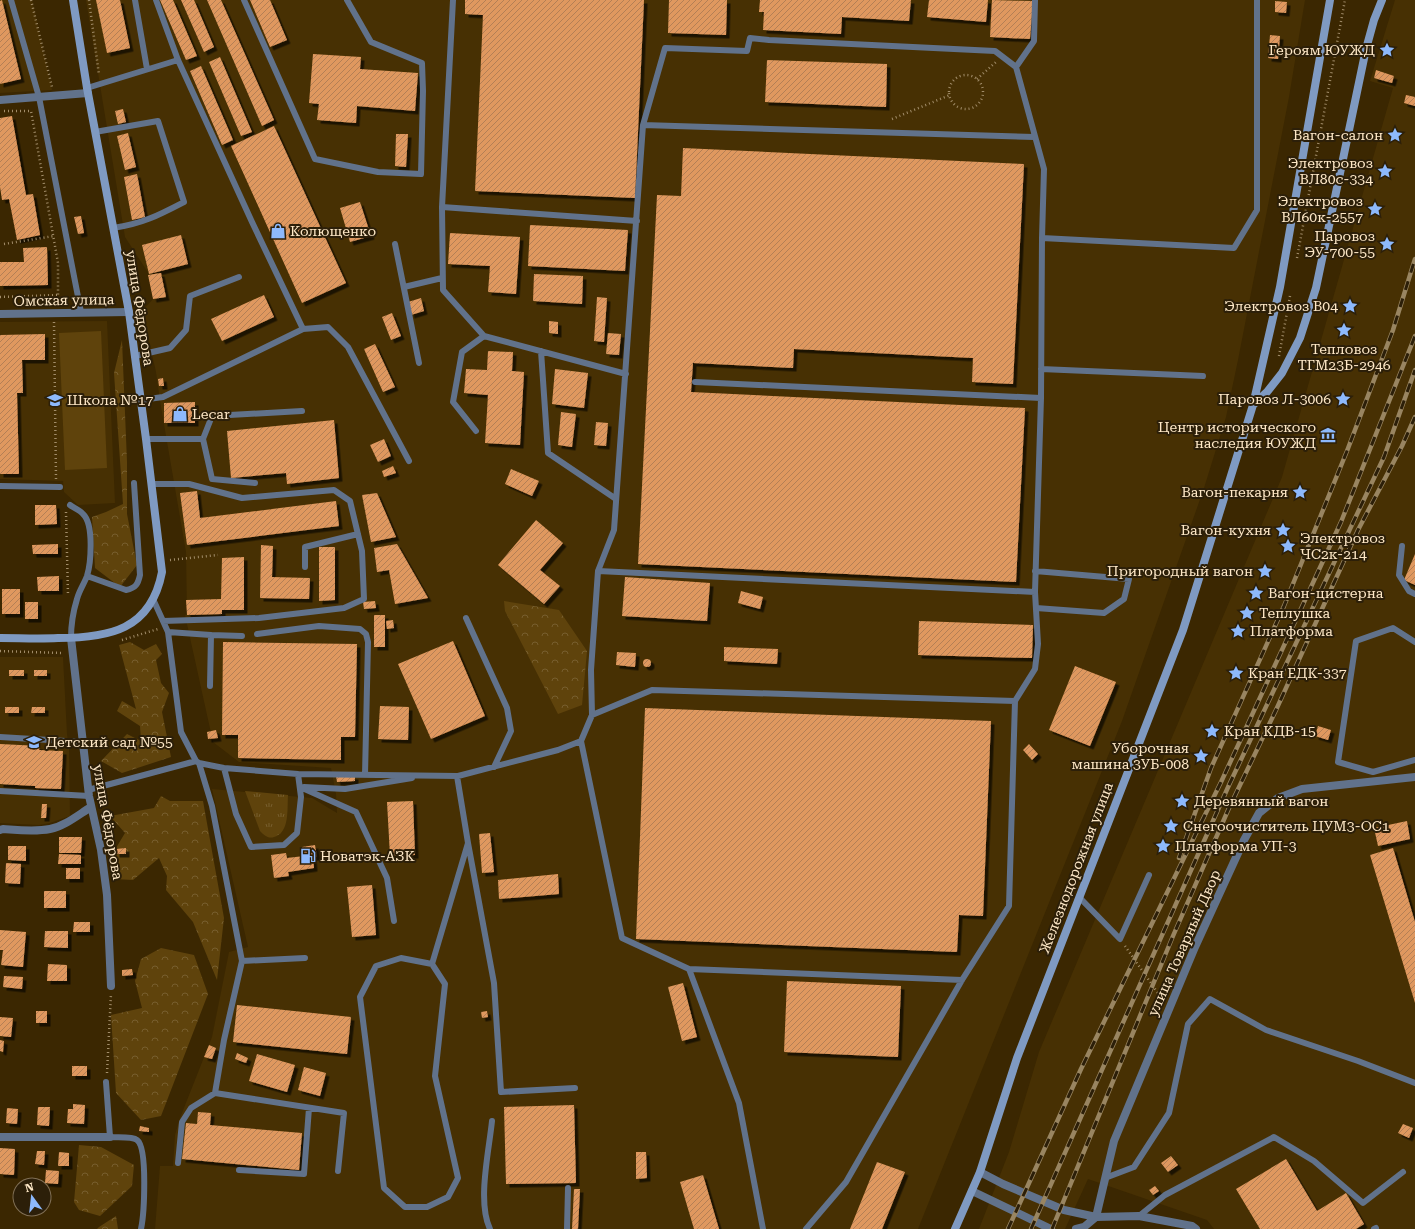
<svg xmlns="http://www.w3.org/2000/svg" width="1415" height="1229" font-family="'Roboto Serif',serif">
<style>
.built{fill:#473003}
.grass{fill:url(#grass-tufts)}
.forest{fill:url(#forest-crowns)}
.pitch{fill:#5f430c}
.building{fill:url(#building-hatch);filter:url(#shadow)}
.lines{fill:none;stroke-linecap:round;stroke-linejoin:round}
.path{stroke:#a28d6a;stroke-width:2.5;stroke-dasharray:1 3;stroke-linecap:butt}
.service{stroke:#61728b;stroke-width:6}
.minor{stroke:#61728b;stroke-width:8}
.tertiary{stroke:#61728b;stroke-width:8}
.secondary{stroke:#7f9ac2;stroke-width:8}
.rail-casing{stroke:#998561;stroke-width:4.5}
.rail{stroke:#2c1f09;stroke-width:3;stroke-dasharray:9;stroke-linecap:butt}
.labels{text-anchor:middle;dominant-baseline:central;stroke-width:4;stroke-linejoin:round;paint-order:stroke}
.poi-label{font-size:14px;fill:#fee8c7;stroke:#2c1f09;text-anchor:start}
.street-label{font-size:14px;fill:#fee8c7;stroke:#2c1f09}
</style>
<defs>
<pattern id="grass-tufts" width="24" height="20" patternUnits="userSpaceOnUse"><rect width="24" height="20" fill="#5f430c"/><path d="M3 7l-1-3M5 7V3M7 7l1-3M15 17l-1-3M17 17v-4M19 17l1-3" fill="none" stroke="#775e2e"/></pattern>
<pattern id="forest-crowns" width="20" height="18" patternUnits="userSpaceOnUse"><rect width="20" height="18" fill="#5f430c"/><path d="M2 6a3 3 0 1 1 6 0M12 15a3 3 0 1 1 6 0" fill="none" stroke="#775e2e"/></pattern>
<pattern id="building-hatch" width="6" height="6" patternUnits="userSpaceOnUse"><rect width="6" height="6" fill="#df985e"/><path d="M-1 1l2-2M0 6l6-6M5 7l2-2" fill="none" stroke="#b37f54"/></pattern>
<filter id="shadow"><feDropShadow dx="3.5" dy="3.5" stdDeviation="0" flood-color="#0009"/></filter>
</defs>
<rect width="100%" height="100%" fill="#3b2701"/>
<path class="built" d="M0 0H32L52 90 0 93Z
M86 0H1305L1289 97 1238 360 1226 417 1204 488 1122 721 918 1229H155L160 1166H173L175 1135 180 1118 212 1037 229 952 248 947 212 789 312 798 337 813 336 794 331 768 239 762 213 742 185 615 187 614 186 552 160 401 156 372 142 311 153 299 149 274 125 237Z
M1395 0H1415V1229H1214L1207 1220 1088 1179 1065 1229H979L1009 1152 1039 1052 1282 477 1393 88 1370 81Z
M107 321 115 503 78 505 64 492 63 481 0 479V322Z
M0 657H63L67 734 69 749 70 816 50 823 39 825 0 823Z"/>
<path class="grass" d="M245 791 288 795C287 808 290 833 274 837 268 839 264 835 260 831Z"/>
<path class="forest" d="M122 340 127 462V514L137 565 120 587 95 568 92 517 106 512 123 504 114 373Z
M504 601 559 610 587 651 582 705 558 714 505 611Z
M130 642 144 650 156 644 162 654 156 660 161 683 169 693 162 712 171 757 122 773 101 761 127 734 141 741 140 726 117 711 122 701 136 709 119 645Z
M161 796 170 801H203L224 918 217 980 193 922 166 890 167 876 159 858 133 880 114 879 116 848 125 833 110 816 154 808Z
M161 948 194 955 208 994 161 1116 141 1120 116 1093 111 1015 142 1008 135 981 141 959Z
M79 1145 101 1147 134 1165 132 1186 100 1216 79 1210 74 1202Z
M116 1216 118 1229H97L99 1227Z"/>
<path class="pitch" d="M101 331 107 468 65 470 59 333Z"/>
<path class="building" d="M2 0 21 79 0 84V1Z
M96 0H120L130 48 107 53Z
M160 0H173L197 56 186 60Z
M181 0H194L214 47 204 52Z
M207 0H221L274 120 262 126Z
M250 0H270L287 40 270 47Z
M465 0H644L635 198 475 191 483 15 465 14Z
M669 0H727L726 35 668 33Z
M760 0H911L909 21 842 17 841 34 763 30 764 12H759Z
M929 0H988L986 22 927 17Z
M992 0 1033 1 1030 39 990 37Z
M1275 1 1287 2 1286 13 1275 12Z
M1270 35 1280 36 1278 59 1268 58Z
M313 54 361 57 360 69 418 73 415 111 357 106 356 123 317 120 319 104 309 103Z
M220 57 252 132 241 136 209 62Z
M767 60 887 64 886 107 765 102Z
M201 66 233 140 222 145 190 71Z
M1376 70 1394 76 1392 83 1374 78Z
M1406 95 1415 97V106L1404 103Z
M123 109 126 122 118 124 115 111Z
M12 116 26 195 33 194 40 235 17 240 9 199 2 200 0 187V118Z
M274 126 346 283 302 303 231 146Z
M128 133 136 167 125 170 117 136Z
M396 134H408L406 167 395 166Z
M683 148 1024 164 1013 384 972 382 973 358 794 349 793 368 693 363 691 392 1025 408 1016 582 638 564 657 195 681 196Z
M137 174 145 217 132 220 124 177Z
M360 202 371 236 350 242 340 208Z
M81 216 84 233 78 234 74 217Z
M530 225 628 230 625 271 528 266Z
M450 233 520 237 516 294 488 292 490 266 448 264Z
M181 235 188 264 149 274 142 245Z
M47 247 48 285 0 286V262H24L23 248Z
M161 273 166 297 153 299 148 275Z
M534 274 583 276 582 304 533 301Z
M264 295 274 317 222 341 211 319Z
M597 297 607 298 604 342 594 341Z
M421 298 424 311 411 315 408 302Z
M392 313 401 336 391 340 382 317Z
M549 321 558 322V334L549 333Z
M608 333 621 334 619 355 606 354Z
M45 334V360H22L23 393H17L19 474H0V335Z
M375 344 395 387 383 392 364 349Z
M488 351 513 352 512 371 524 372 520 445 485 443 488 395 464 393 466 369 487 370Z
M555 369 588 373 584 408 552 404Z
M163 378 164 386H159L158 379Z
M195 402V423H164V403Z
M561 412 576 414 572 447 558 445Z
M334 420 339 478 287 484 286 473 231 478 227 431Z
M596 422 608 423 606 446 594 445Z
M384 439 391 456 378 462 370 445Z
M393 466 396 473 384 477 382 471Z
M511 469 539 481 532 496 505 484Z
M197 491 200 518 336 501 339 526 187 545 180 493Z
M377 493 396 537 371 542 362 495Z
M35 505H56L57 524 35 525Z
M536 520 563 543 540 570 560 586 544 604 498 565Z
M58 544V554H33L32 545Z
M397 544 428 598 395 604 389 570 377 572 374 548Z
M261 545 273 546 272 577 310 578 309 599 260 598Z
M319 547H335V600L319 601Z
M1415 554V585L1404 580Z
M244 557V610H222V614L187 615 186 600 221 599 222 558Z
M59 576V591H38L37 577Z
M625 577 710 583 707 621 622 616Z
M2 589H20V614H2Z
M741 591 763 597 760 609 738 603Z
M375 601 376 608 364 609 363 602Z
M25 602H38V619H25Z
M374 615H385V647H374Z
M393 620 394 628 387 629 386 621Z
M919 621 1033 625 1032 658 918 655Z
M453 641 485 716 431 739 398 664Z
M223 642 357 644 355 737H341V760L238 758V735H222Z
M724 647 778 649 777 664 724 661Z
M617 652 636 653 635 667 616 665Z
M643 663a4 4 0 1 1 8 0a4 4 0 1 1-8 0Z
M1075 666 1116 682 1090 746 1049 730Z
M9 670H24V676H9Z
M34 670H47V676H34Z
M380 706 409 707 408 740 378 739Z
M5 707H19V713H5Z
M32 707H45V713H31Z
M645 708 991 721 983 916 959 915 957 952 636 939Z
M1318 726 1331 730 1328 740 1315 736Z
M216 730 218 738 208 739 207 732Z
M0 744 40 746 39 750 63 751 61 789 35 788V786L0 784Z
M1029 744 1038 754 1032 760 1023 750Z
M336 776H355V781L337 782Z
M413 801 415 855 390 856 387 802Z
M42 804H47L46 818H41Z
M1407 821 1410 839 1378 846 1374 828Z
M490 833 494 872 482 873 479 834Z
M59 837H82L81 853H59Z
M315 845 317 857H313L314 868 288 872 289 876 274 878 271 855 286 853 287 858 304 856 302 847Z
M8 846H26V861L8 860Z
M126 848V854H116V849Z
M1393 848 1415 922V1003L1370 855Z
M59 854 81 855V864H58Z
M6 863 21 864 20 884 5 883Z
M66 868H80V879H66Z
M558 874 559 894 499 899 498 880Z
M372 885 376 935 352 937 347 887Z
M44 891H66V908H44Z
M74 922H90V932H73Z
M0 930 26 932 23 967 1 965 3 950H0Z
M45 931H68V948L44 947Z
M48 964 67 965V981H47Z
M132 969 133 975 122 976V970Z
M4 976 23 977 22 989 3 987Z
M787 981 901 986 898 1057 784 1052Z
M683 983 697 1037 682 1041 668 987Z
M237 1005 351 1017 347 1054 233 1042Z
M36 1011H47V1023H36Z
M487 1011 488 1017 482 1018 481 1012Z
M0 1017 13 1018 11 1037 0 1036Z
M0 1040 4 1041 3 1052 0 1051Z
M209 1045 216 1048 212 1059 204 1057Z
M237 1053 248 1058 246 1063 235 1059Z
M257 1054 295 1065 287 1092 249 1081Z
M72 1066H87V1076H72Z
M304 1067 326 1073 320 1096 298 1090Z
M73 1104 85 1105 84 1124 67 1123 68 1109H73Z
M574 1105 576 1183 506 1184 504 1107Z
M38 1107H50L49 1126 37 1125Z
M7 1108 18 1109 17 1124 6 1123Z
M198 1112 211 1113 210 1125 302 1133 299 1170 182 1159 186 1123 197 1124Z
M1403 1124 1413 1128 1409 1138 1398 1133Z
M140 1126 149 1128V1132L139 1131Z
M0 1148 15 1149 14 1175 0 1174Z
M37 1151H45L44 1165 35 1164Z
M59 1152 69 1153V1166H58Z
M636 1152H646L647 1178 636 1179Z
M1171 1156 1178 1165 1168 1172 1161 1163Z
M1286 1159 1317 1211 1346 1193 1364 1224 1356 1229H1260L1236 1189Z
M877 1162 905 1172 882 1229H850Z
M46 1170 59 1171 58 1184 45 1183Z
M703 1175 719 1229H694L680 1182Z
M1155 1186 1159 1191 1153 1195 1149 1190Z
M574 1189H580L578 1229H572Z"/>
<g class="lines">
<path class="path" d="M31 0 52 87
M89 0 99 75
M949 92a17 17 0 1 1 34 0a17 17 0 1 1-34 0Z
M977 79 996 62
M4 111H31L58 263V304
M892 119 950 95
M4 244 54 236
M1297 258 1345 0
M0 297 59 295
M54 322 56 479
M1279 356 1290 296
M66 512 68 595
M170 560 218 555
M122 640 158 629
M0 651 63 653
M1125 946 1162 999
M107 1073 111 994"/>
<path class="service" d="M11 0 39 97 81 312
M135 0 147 69
M156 0 178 60 252 222 303 329 328 327 348 347 409 461
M244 0 315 159 378 172 421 174 423 91 422 63 371 42 347 0
M453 0 442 207 443 290 484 336 626 374
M1016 67 1034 41 1035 0
M87 88 178 60
M643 125 1034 137
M95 132 158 121 184 202C159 215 142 224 113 228
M442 207 637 221
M1042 238 1234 248 1257 210V0
M395 244 419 363
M404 287 442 278
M541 351 548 453 616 499
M135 356 170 348 186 330 190 296 239 277
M1041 369 1203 376
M695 382 1041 398
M141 400 163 397 303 329
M476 431 453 402 462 352 484 336
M146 439H203L212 416 302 411
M203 439 212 479 255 483
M152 484H189L242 498 334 490 350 501 362 551 364 599 344 608 259 618 163 621
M0 486 60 487
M70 505C74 508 80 510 83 514 94 524 91 563 87 576 84 584 79 591 77 599 73 612 71 624 71 638
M1402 546 1399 575 1409 591 1415 594
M305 567V547L358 534
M598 571 1035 592
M1035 571 1129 579 1124 599 1104 613 1036 608
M87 576 126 590C136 588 138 584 140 575L134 483
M153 599 168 632 181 732 196 761 199 763 224 768 298 774 458 776 558 750 581 741 592 715 652 690 1015 701 1009 906 962 980 846 1182 806 1229
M466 618 507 708 511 731 494 767
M168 632 211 635 210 686
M257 634 319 626 360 629 366 634 368 642 365 775
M211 635 242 636
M1415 642 1393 628 1356 641 1338 762 1373 772 1415 760
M592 715 591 670 598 571 614 530 643 125 665 48 747 51 750 38 769 40 995 51 1016 67 1044 169 1042 238 1041 398 1035 592 1038 644 1035 669 1015 701
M0 737 82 742
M581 741 622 938 689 969
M199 763 212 806 242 961 224 1040 215 1093
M224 768 236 814 251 847 284 845 297 833 301 797 298 774
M457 776 468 843 494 983 501 1092 575 1088
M300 787 356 812 387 878 394 921
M304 787 345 789 412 778
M88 790 196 761
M0 791 89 796
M1079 897 1120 939 1149 875
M242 961 305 958
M432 964 401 958 376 966 360 997 384 1188 405 1207H427L448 1197 458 1178 435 1076 445 984 432 964 468 843
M106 1082 110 1137C116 1138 132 1136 137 1140 148 1148 144 1215 141 1229
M178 1163 182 1122 191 1108 215 1093 344 1113 338 1171
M239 1170 304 1174 309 1108
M1105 1178 1134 1167 1169 1113 1188 1024 1210 999 1266 1030 1358 1061 1415 1083
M1139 1216 1165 1195 1274 1137 1314 1161 1363 1203 1403 1172
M490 1229C477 1202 489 1151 492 1121
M567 1229 568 1188
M763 1229 739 1103 689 969 962 980
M1374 1229 1376 1228"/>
<path class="minor" d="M0 100 88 93
M0 314 129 312
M71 638 89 796 101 850 107 895 111 986
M0 830 3 829C18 830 35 832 50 829 65 826 78 815 91 807
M0 1137H110
M1096 1217 1114 1141 1195 947 1244 840 1259 813 1278 798 1302 789 1415 777"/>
<path class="tertiary" d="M980 1172 1003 1184 1064 1210 1096 1217 1139 1216 1192 1226 1196 1229
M972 1191 1051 1229
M1076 1229 1084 1227 1096 1217"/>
<path class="secondary" d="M1253 405 1267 392 1282 373 1300 338 1316 288 1366 49 1374 20 1382 0
M0 638C19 638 39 639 58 638 109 638 151 630 162 572L146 439 129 312 87 88 73 0
M955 1229 980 1172 1017 1058 1183 630 1253 405 1280 287 1330 0"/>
<defs>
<path id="rail" d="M1179 858 1211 768 1284 606 1347 451 1393 330 1415 259
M1008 1229 1081 1069 1222 780 1341 522 1415 336
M1031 1229 1229 785 1384 457 1415 370
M1052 1229 1173 936 1229 808 1276 710 1358 530 1402 446 1415 417"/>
</defs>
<use href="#rail" class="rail-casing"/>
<use href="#rail" class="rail"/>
</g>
<defs>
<symbol id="sight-bare" viewBox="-9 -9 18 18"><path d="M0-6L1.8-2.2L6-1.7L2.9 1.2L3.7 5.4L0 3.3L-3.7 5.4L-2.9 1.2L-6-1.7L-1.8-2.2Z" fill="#8db9fc" stroke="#2c1f09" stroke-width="2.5" paint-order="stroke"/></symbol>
<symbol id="shop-bare" viewBox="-9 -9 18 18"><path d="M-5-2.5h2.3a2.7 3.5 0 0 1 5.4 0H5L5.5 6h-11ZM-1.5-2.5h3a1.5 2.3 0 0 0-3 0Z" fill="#8db9fc" stroke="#2c1f09" stroke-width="2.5" paint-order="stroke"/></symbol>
<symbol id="school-bare" viewBox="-9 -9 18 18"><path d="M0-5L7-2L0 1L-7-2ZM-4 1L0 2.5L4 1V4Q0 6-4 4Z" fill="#8db9fc" stroke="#2c1f09" stroke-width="2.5" paint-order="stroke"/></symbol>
<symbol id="museum-bare" viewBox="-9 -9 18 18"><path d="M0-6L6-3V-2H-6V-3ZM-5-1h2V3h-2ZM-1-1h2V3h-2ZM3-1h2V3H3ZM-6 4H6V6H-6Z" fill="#8db9fc" stroke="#2c1f09" stroke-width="2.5" paint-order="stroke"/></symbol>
<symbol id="fuel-bare" viewBox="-9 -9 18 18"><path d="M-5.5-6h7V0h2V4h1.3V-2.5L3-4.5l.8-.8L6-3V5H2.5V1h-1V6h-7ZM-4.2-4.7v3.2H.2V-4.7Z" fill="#8db9fc" stroke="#2c1f09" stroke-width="2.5" paint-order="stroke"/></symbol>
</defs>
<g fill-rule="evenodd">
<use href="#sight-bare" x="1376" y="39" width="22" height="22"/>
<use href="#sight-bare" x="1384" y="124" width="22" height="22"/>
<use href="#sight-bare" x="1374" y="160" width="22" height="22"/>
<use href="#sight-bare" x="1364" y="198" width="22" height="22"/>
<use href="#shop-bare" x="267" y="220" width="22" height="22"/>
<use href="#sight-bare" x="1376" y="233" width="22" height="22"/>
<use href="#sight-bare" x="1339" y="295" width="22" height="22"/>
<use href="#sight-bare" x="1333" y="319" width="22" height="22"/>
<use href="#sight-bare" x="1332" y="388" width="22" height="22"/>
<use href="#school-bare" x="44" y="389" width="22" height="22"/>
<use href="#shop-bare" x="169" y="403" width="22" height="22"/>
<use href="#museum-bare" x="1317" y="424" width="22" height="22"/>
<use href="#sight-bare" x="1289" y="481" width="22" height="22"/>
<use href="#sight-bare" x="1272" y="519" width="22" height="22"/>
<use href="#sight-bare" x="1277" y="535" width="22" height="22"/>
<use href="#sight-bare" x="1254" y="560" width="22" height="22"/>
<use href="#sight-bare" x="1245" y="582" width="22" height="22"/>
<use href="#sight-bare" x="1236" y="602" width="22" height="22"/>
<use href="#sight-bare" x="1227" y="620" width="22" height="22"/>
<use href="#sight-bare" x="1225" y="662" width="22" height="22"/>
<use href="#sight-bare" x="1201" y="720" width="22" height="22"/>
<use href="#school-bare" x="23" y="731" width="22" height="22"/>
<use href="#sight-bare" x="1190" y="745" width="22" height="22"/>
<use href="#sight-bare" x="1171" y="790" width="22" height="22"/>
<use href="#sight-bare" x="1160" y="815" width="22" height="22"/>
<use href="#sight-bare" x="1152" y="835" width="22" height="22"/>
<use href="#fuel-bare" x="297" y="845" width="22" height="22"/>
</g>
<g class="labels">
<g class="poi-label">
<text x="1375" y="50" text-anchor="end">Героям ЮУЖД</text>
<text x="1383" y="135" text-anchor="end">Вагон-салон</text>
<text x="1373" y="163" text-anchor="end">Электровоз<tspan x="1373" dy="16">ВЛ80с-334</tspan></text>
<text x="1363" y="201" text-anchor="end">Электровоз<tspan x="1363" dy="16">ВЛ60к-2557</tspan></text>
<text x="290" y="231">Колющенко</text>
<text x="1375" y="236" text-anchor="end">Паровоз<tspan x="1375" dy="16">ЭУ-700-55</tspan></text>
<text x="1338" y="306" text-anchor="end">Электровоз В04</text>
<text x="1344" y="349" text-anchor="middle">Тепловоз<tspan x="1344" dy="16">ТГМ23Б-2946</tspan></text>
<text x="1331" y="399" text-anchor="end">Паровоз Л-3006</text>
<text x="67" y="400">Школа №17</text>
<text x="192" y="414">Lecar</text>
<text x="1316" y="427" text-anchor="end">Центр исторического<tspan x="1316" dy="16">наследия ЮУЖД</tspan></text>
<text x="1288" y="492" text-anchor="end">Вагон-пекарня</text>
<text x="1271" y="530" text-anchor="end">Вагон-кухня</text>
<text x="1300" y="538">Электровоз<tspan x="1300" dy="16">ЧС2к-214</tspan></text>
<text x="1253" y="571" text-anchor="end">Пригородный вагон</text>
<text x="1268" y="593">Вагон-цистерна</text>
<text x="1259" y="613">Теплушка</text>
<text x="1250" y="631">Платформа</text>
<text x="1248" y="673">Кран ЕДК-337</text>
<text x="1224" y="731">Кран КДВ-15</text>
<text x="46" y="742">Детский сад №55</text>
<text x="1189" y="748" text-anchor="end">Уборочная<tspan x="1189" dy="16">машина 3УБ-008</tspan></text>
<text x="1194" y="801">Деревянный вагон</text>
<text x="1183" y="826">Снегоочиститель ЦУМ3-ОС1</text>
<text x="1175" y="846">Платформа УП-3</text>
<text x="320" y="856">Новатэк-АЗК</text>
</g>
<g class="street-label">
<text transform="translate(64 300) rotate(-1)">Омская улица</text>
<text transform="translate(140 308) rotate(81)">улица Фёдорова</text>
<text transform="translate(108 822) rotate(80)">улица Фёдорова</text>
<text transform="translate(1076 868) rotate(-69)">Железнодорожная улица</text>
<text transform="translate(1184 943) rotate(-66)">улица Товарный Двор</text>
</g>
</g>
<g transform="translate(32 1197) rotate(345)"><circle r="19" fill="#2c1f09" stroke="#806f55"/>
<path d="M0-3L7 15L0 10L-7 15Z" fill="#8db9fc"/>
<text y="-6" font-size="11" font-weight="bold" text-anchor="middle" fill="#fee8c7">N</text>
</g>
</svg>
